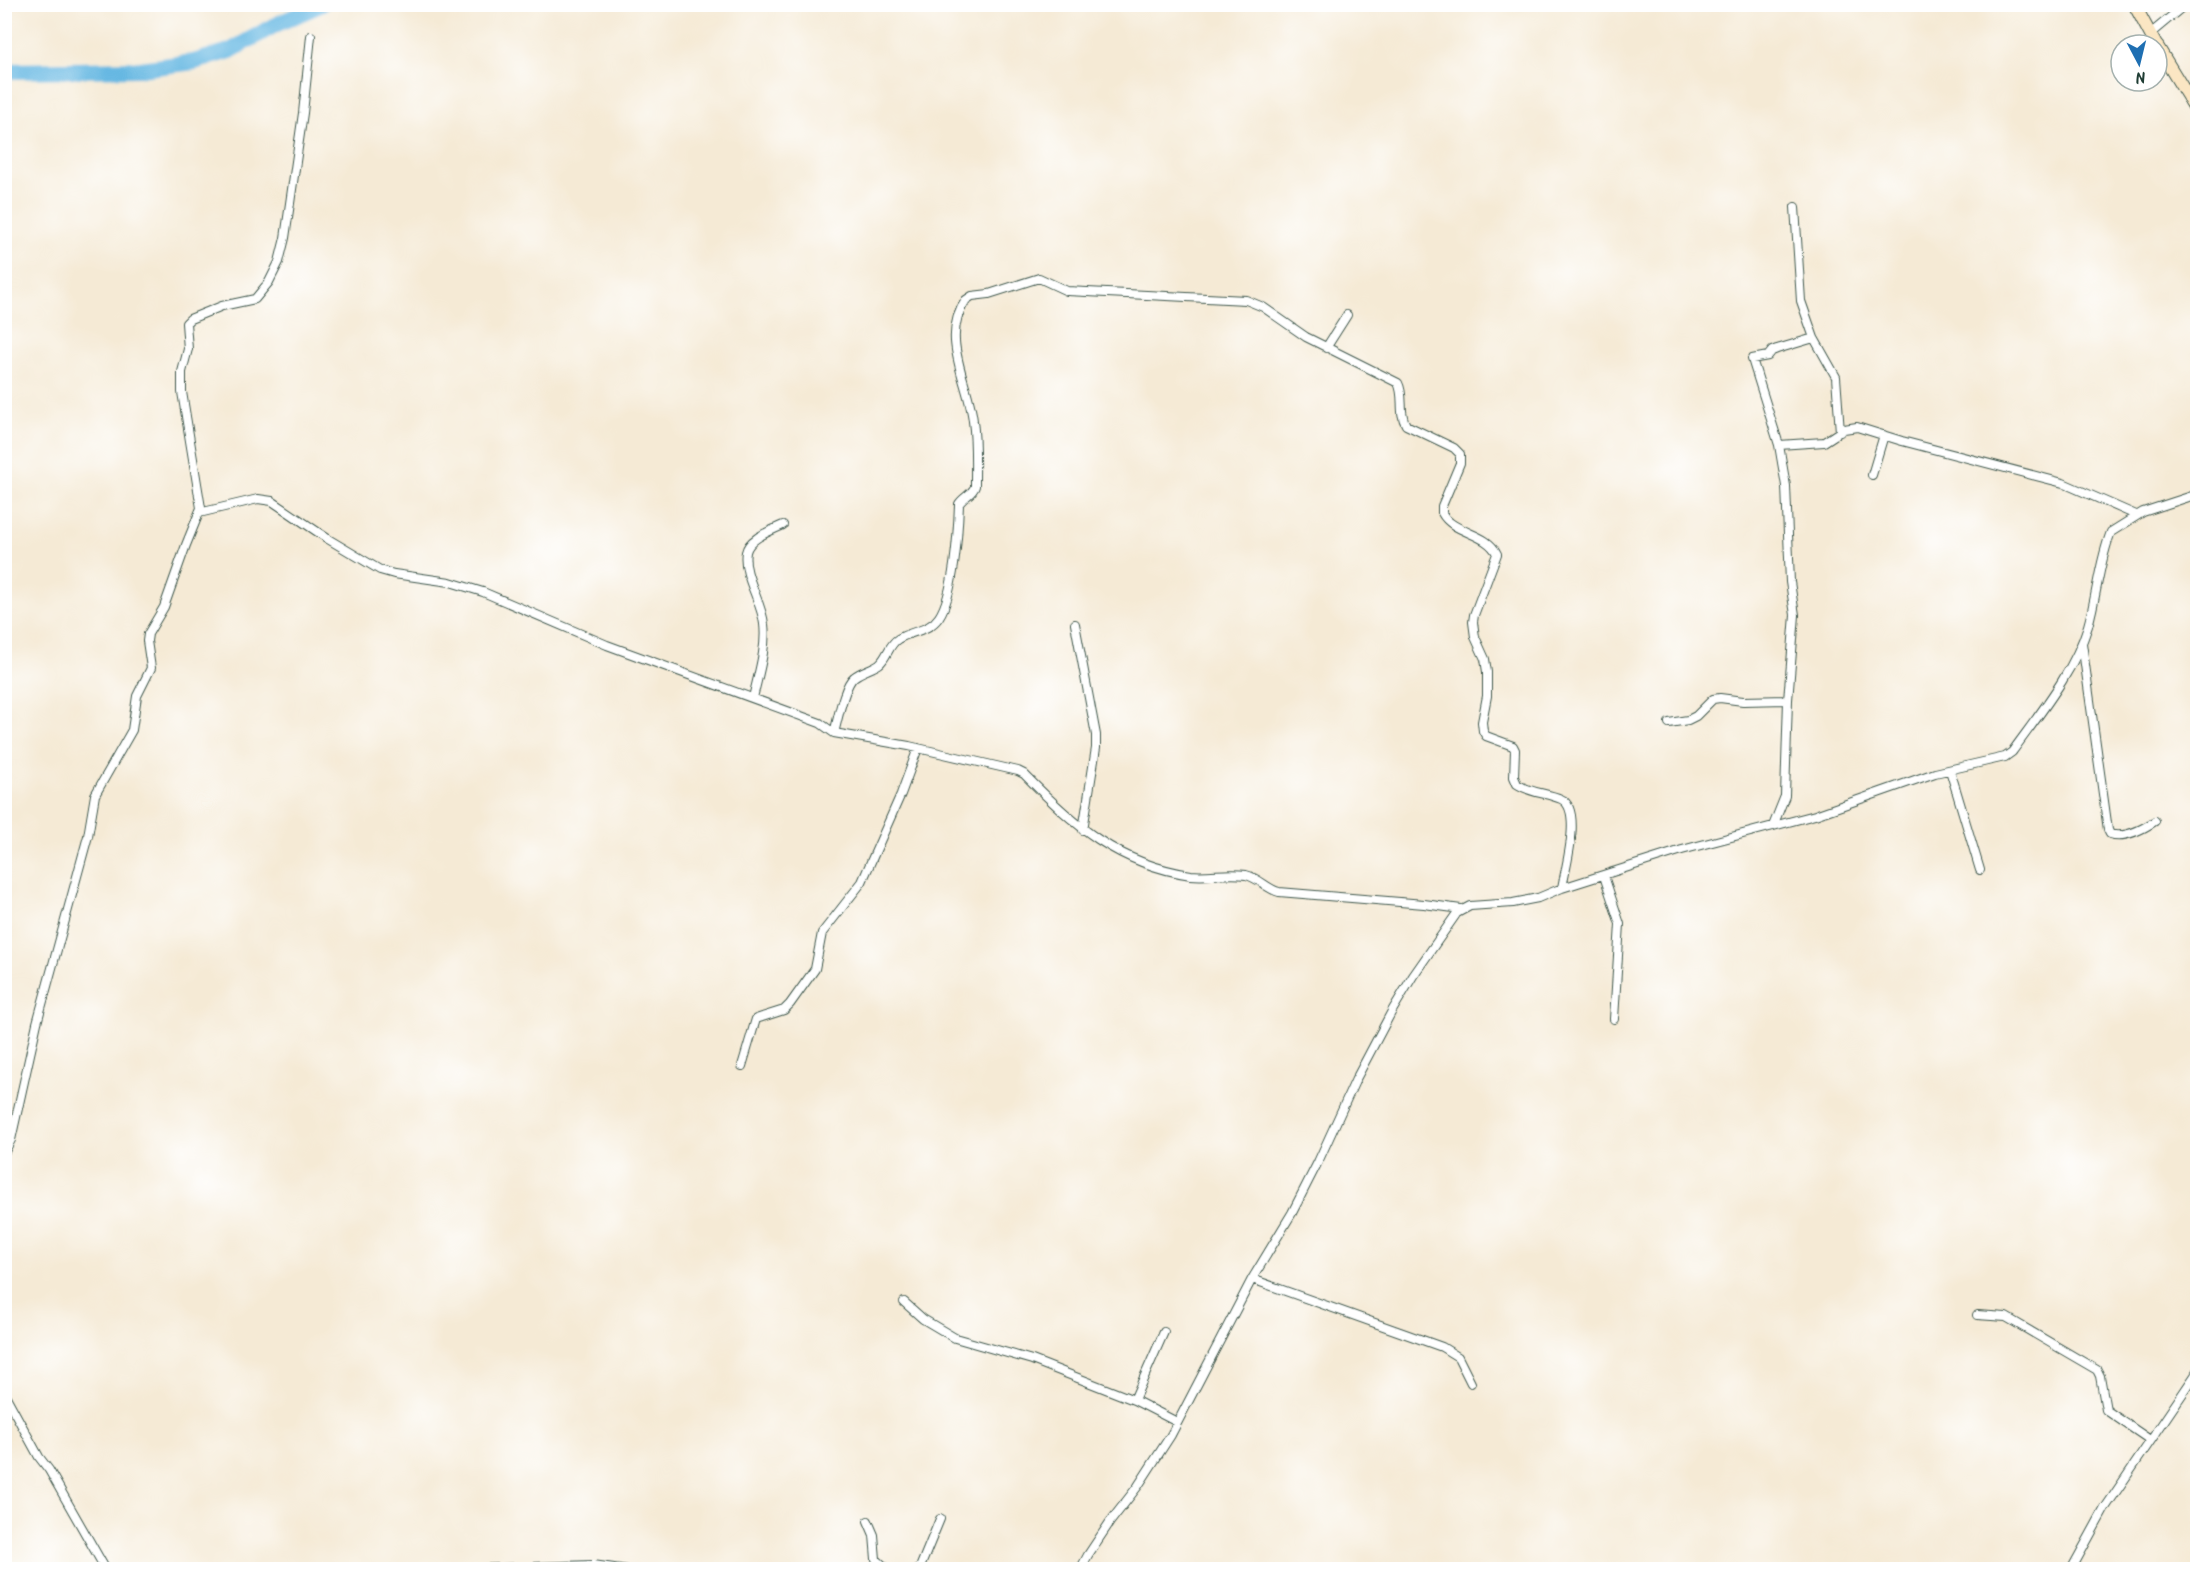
<svg xmlns="http://www.w3.org/2000/svg" width="2202" height="1574" font-family="Kalam,sans-serif">
<style>
.lines{fill:none;stroke-linecap:round;stroke-linejoin:round}
.river{stroke:#66b8e2;stroke-width:16}
.street-casing{stroke:#3f574c;stroke-width:10}
.secondary-casing{stroke:#3f574c;stroke-width:14}
.street{stroke:#fff;stroke-width:8}
.secondary{stroke:#fbe6c3;stroke-width:12}
</style>
<rect width="100%" height="100%" fill="#fff"/>
<filter id="ink" filterUnits="userSpaceOnUse"><feTurbulence type="fractalNoise" baseFrequency=".0167" numOctaves="2"/><feDisplacementMap in="SourceGraphic" scale="12" xChannelSelector="R" yChannelSelector="G"/><feConvolveMatrix kernelMatrix="1 2 1 2 8 2 1 2 1" color-interpolation-filters="sRGB"/></filter>
<filter id="wash" filterUnits="userSpaceOnUse"><feTurbulence type="fractalNoise" baseFrequency=".008" numOctaves="4" result="noise"/><feDisplacementMap in="SourceGraphic" scale="24" xChannelSelector="R" yChannelSelector="G"/><feGaussianBlur stdDeviation="1.35" result="paint"/><feColorMatrix in="noise" values="0 0 0 0 0 0 0 0 0 0 0 0 0 0 0 0 0 1.4 0 .05"/><feComposite in="paint" operator="in"/></filter>
<g filter="url(#wash)">
<rect width="100%" height="100%" fill="#f5ead5"/>
<g class="lines">
<path class="river" d="M4 71 140 69 194 62 230 51 275 25 322 4"/>
</g>
</g>
<g filter="url(#ink)">
<g class="lines">
<defs>
<path id="street" d="M2150 34 2186 4
M1795 207 1801 301 1814 338 1836 377 1840 432
M1326 348 1347 315
M1779 445 1824 442 1844 429 1857 427 1902 441 2063 483 2136 515
M1872 475 1884 435
M199 513 258 499 272 501 328 539 380 570 394 574 450 582 483 592 607 645 820 723 834 733 909 746 1018 771 1024 774C1074 825 1117 864 1191 875 1209 877 1228 872 1246 875 1259 878 1267 889 1279 892L1424 904 1461 909
M1075 624 1096 735V748L1083 830
M2082 643 2108 830 2110 834C2125 839 2143 829 2155 821
M753 698C758 675 767 648 764 624 762 602 742 574 746 552 749 538 771 531 783 525
M1669 723 1688 720 1696 716 1713 699 1720 698 1743 701 1788 700
M834 733C838 719 844 685 854 677 861 671 872 669 879 664 887 658 889 644 898 639 912 630 929 632 939 617 954 595 958 533 959 504 963 497 973 494 975 486 975 464 976 442 973 421 969 382 939 338 966 300L972 296 989 294 1039 278 1067 291 1246 300 1263 307 1306 337 1398 383C1405 396 1398 412 1406 425L1454 448 1460 454V463L1442 506V513C1453 534 1487 532 1497 554L1474 615 1473 622 1475 637 1485 659 1487 672V696L1482 722 1483 731 1486 736 1513 746 1515 750 1514 777 1517 784C1530 793 1547 793 1561 799 1583 809 1565 869 1562 888
M1950 770 1980 870
M1773 826 1785 796 1788 700 1795 615 1790 582 1786 486 1779 445 1752 359 1768 356 1772 351 1777 349 1814 338
M1604 876 1620 924 1614 1019
M742 1066 756 1019 784 1010 790 1004 815 969 822 933 862 882 901 794 918 748
M4 1153 11 1140 37 1023 88 836 95 795 132 730 137 696 151 668 147 641 148 634 164 607 186 545 201 508 182 392V372L188 349 186 323 190 319 222 306 255 299 269 282 279 262 285 238 303 113 311 36
M1252 1279 1442 1347 1458 1357 1471 1383
M904 1302 923 1319 955 1338 1032 1360 1134 1400 1177 1422
M1977 1315 2006 1317 2097 1370 2100 1376 2106 1410 2150 1440
M4 1393 39 1457 49 1470 106 1570
M1134 1400 1164 1332
M868 1521 874 1535 876 1559 888 1570
M441 1570 593 1565 628 1570
M919 1570 940 1519
M1080 1570 1088 1555 1110 1522 1138 1486 1171 1435 1252 1279 1292 1213 1318 1162 1356 1079 1392 1011 1413 976 1457 913 1470 906 1513 903 1538 898 1562 888 1682 850 1815 815 1935 773 2005 757 2012 752C2040 713 2074 672 2088 626 2097 595 2099 562 2111 532L2143 512 2198 494
M2071 1570 2105 1508 2198 1371"/>
<path id="secondary" d="M2134 4 2156 45
M2157 46 2198 113"/>
</defs>
<use href="#street" class="street-casing"/>
<use href="#secondary" class="secondary-casing"/>
<use href="#street" class="street"/>
<use href="#secondary" class="secondary"/>
</g>
</g>
<rect width="2202" height="1574" fill="none" stroke="#fff" stroke-width="24"/>
<g transform="translate(2139 63) rotate(173)"><circle r="28" fill="#ffffff" stroke="#a5b1ae" stroke-width="1.5"/>
<path d="M0-4.5L10 22L0 15L-10 22Z" fill="#1f6fb2"/>
<text y="-9" font-size="16" font-weight="bold" text-anchor="middle" fill="#1f3d34">N</text>
</g>
</svg>
